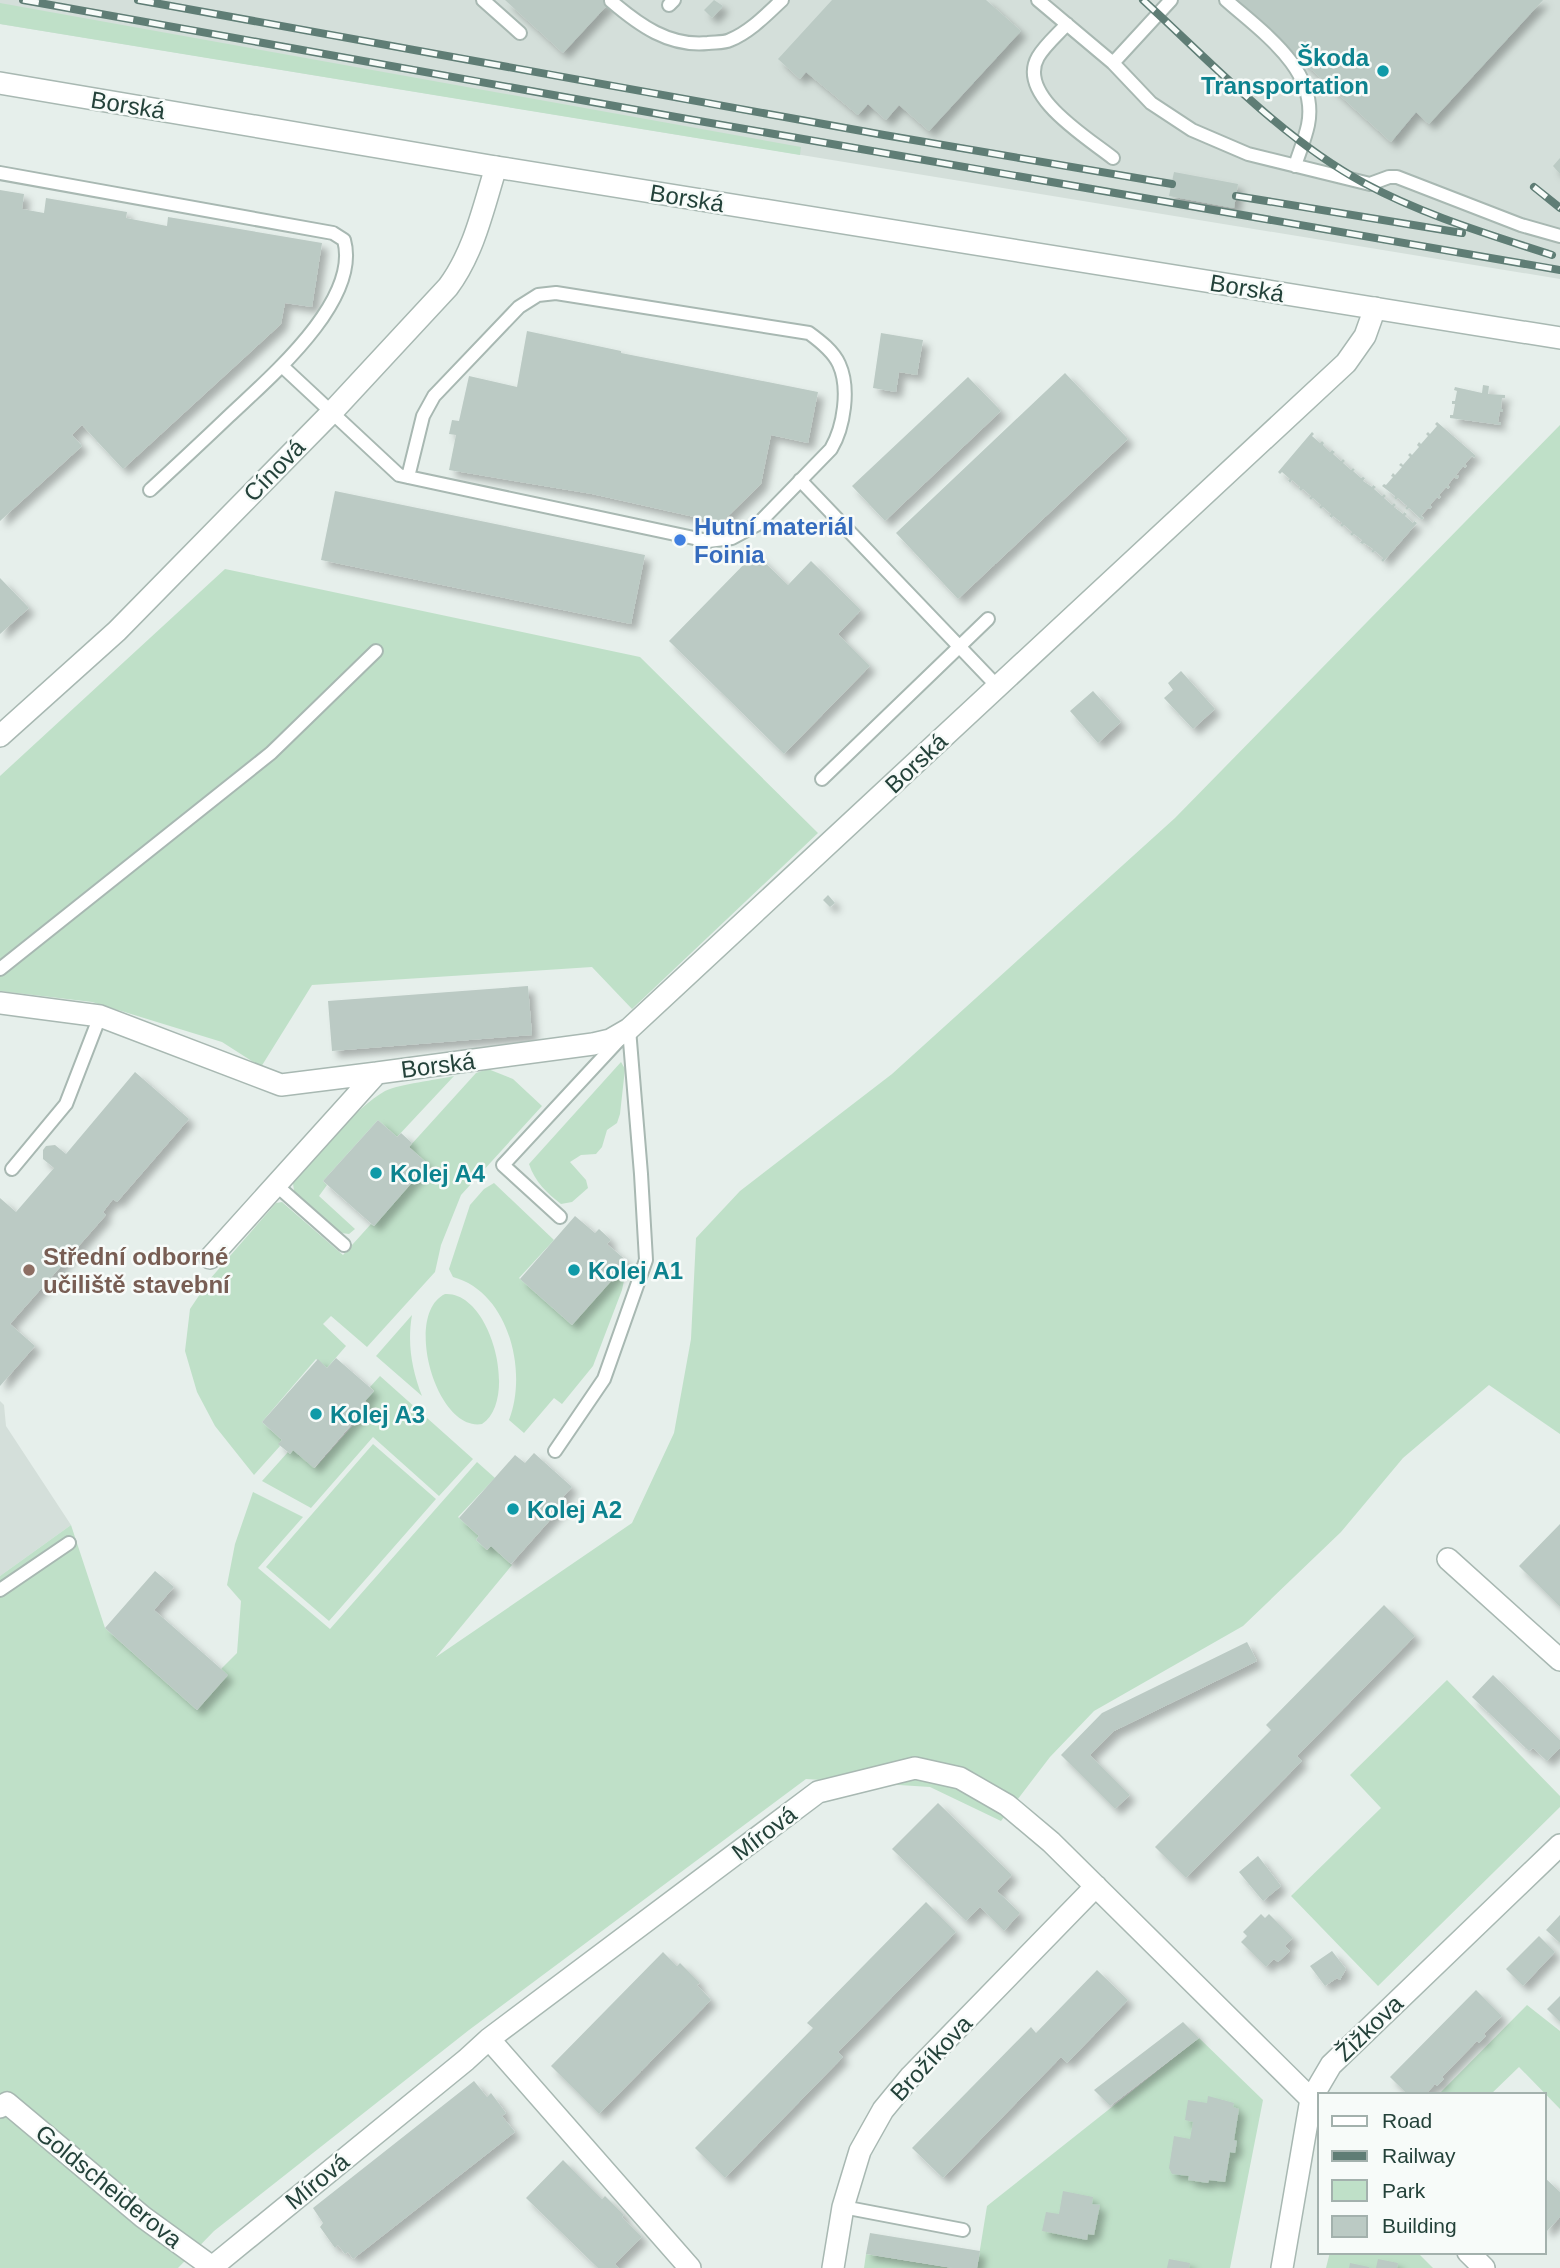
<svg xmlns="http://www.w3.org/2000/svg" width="1560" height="2268" font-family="Arial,sans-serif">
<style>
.built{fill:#d4dfda}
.green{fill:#bfe0c8}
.building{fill:#bbcac4;filter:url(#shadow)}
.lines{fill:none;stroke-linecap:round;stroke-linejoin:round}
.service-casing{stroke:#a8b8b2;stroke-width:16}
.minor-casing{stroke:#a8b8b2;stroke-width:24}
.tertiary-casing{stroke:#a8b8b2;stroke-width:24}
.service{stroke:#fff;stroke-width:12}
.minor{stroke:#fff;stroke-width:21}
.tertiary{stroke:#fff;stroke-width:21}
.rail-casing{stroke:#5f7d75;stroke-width:8}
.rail{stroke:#f7fbf9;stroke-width:5;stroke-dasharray:16;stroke-linecap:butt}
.culture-dot{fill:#0f9aa8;stroke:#f7fbf9;stroke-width:2.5}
.shop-dot{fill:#3f7fe0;stroke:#f7fbf9;stroke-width:2.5}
.education-dot{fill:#8d6e63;stroke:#f7fbf9;stroke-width:2.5}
.labels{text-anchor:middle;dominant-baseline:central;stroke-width:5;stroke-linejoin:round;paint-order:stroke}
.culture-label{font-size:24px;font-weight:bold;fill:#0d838f;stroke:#f7fbf9;text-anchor:start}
.street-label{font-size:24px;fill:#24423a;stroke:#f7fbf9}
.shop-label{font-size:24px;font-weight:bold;fill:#366cbe;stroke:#f7fbf9;text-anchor:start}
.education-label{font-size:24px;font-weight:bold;fill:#785e54;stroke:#f7fbf9;text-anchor:start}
</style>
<defs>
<filter id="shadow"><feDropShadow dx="6" dy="6" stdDeviation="3.5" flood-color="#0004"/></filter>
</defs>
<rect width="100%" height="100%" fill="#e6efeb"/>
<path class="built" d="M0 0H1560V279L0 24Z
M0 1401 4 1405 6 1426 71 1525 0 1576Z"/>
<path class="green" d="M0 3 801 147 800 155 0 24Z
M1560 425V1434L1489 1385 1403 1458 1341 1532 1243 1626 1094 1711 1050 1757 1001 1821 930 1787 806 1779 469 2030 214 2231 178 2268H0V1576L71 1525 105 1628 197 1710 227 1676 221 1669 237 1653 241 1601 227 1585 235 1544 253 1492 303 1517 258 1568 330 1629 477 1462 495 1478 458 1517 479 1536 476 1540 487 1550 491 1546 512 1565 436 1657 632 1523 674 1433 691 1339 696 1238 740 1191 892 1074 1175 818Z
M225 569 640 657 818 833 632 1009 592 967 312 985 261 1067 222 1042 92 1002 0 991V776Z
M621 1062 625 1069 620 1114 617 1123 607 1130 602 1147 596 1154 581 1155 570 1162 586 1180 588 1188 572 1202 561 1204C547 1193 535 1182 529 1164Z
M488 1069 513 1079 542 1106 461 1195 441 1245 435 1272 367 1347 331 1316 323 1324 346 1346 327 1368 316 1359 262 1422 282 1440 279 1444 280 1446 254 1475 215 1426 197 1392 185 1351 190 1309 210 1279 276 1203 282 1202 343 1255 371 1224 374 1226 428 1164 409 1147 476 1073Z
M454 1076 397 1137 378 1120 323 1181 327 1185 319 1196 355 1229 349 1234 341 1233 294 1191 293 1183C315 1157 356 1107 385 1091 400 1084 436 1080 454 1076Z
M494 1183 554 1240 519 1278 572 1325 628 1262 622 1290 593 1366 562 1404 554 1398 524 1433 509 1420C528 1372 509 1292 453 1277L449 1269 470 1205 484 1189Z
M445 1294C491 1291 519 1400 482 1424 436 1432 403 1314 445 1294Z
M412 1315C407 1344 412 1370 422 1396L376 1356Z
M380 1376 473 1459 439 1496 373 1437 311 1508 262 1481 288 1452 290 1454 293 1450 315 1468 370 1406 365 1401 374 1391 370 1387Z
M373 1444 436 1499 329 1621 266 1567Z
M1447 1680 1560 1796V1807L1378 1986 1291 1896 1381 1808 1350 1775Z
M1527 2005 1560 2031V2109L1519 2067 1490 2095H1438Z
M1199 2038 1263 2100 1230 2268H977L987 2206Z
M1330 2252H1417L1433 2268H1326Z
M866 2254 951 2268H864Z"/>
<path class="building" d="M505 0H612L563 53Z
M714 0 723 6 712 18 704 10Z
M832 0H986L1021 31 929 131 899 105 886 120 868 104 858 115 806 72 800 79 778 59Z
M1235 0H1543L1429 124 1416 112 1391 142Z
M1560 158V174L1553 166Z
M1174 172 1238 184 1234 208 1169 196Z
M0 190 24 194 22 209 44 213 46 198 127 212 126 218 167 226 168 217 322 243 312 307 285 303 281 324 123 469 82 425 72 435 82 446 0 521Z
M527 331 621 351V353L818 392 808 443 771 435 761 484 721 523 592 494 449 470 456 435 449 434 452 420 459 421 469 376 517 387Z
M881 333 923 340 917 375 899 372 896 392 873 388Z
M1065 373 1128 439 958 599 896 533Z
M968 377 1001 411 885 521 852 486Z
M1483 385 1489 386 1488 394 1505 395V398H1502L1501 409H1503V412L1500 411 1498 422 1501 423V425L1450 418V415H1453L1455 404H1452V401H1455L1457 391 1454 390 1455 387 1482 393Z
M1437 422 1476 456 1474 458 1472 456 1465 464 1467 466 1465 468 1463 466 1456 475 1459 476 1457 479 1454 477 1448 485 1450 487 1448 489 1446 487 1439 495 1441 497 1439 499 1437 497 1430 505 1432 507 1430 509 1428 508 1421 516 1424 518 1422 520 1409 508 1407 510 1405 508 1407 506 1398 498 1396 500 1394 498 1395 496 1382 486 1384 484 1386 485 1393 477 1391 476 1393 473 1395 475 1402 467 1399 465 1401 463 1403 465 1410 457 1408 455 1410 453 1412 455 1419 447 1417 445 1419 442 1421 444 1428 436 1426 434 1428 432 1430 434 1437 426 1435 424Z
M1312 432 1314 434 1312 436 1320 443 1322 441 1324 443 1323 445 1330 452 1332 450 1335 452 1333 454 1341 461 1343 459 1345 461 1343 463 1351 470 1353 468 1355 470 1353 471 1361 478 1363 477 1365 478 1363 481 1372 487 1373 485 1376 487 1374 489 1382 496 1384 494 1386 496 1384 498 1392 505 1394 503 1396 505 1394 507 1403 514 1404 512 1407 514 1405 516 1413 523 1414 521 1417 523 1383 562 1381 560 1383 558 1375 551 1373 553 1371 551 1373 549 1364 543 1363 544 1360 543 1362 540 1354 534 1352 536 1350 534 1352 532 1344 525 1342 527 1340 525 1342 523 1333 516 1332 518 1329 516 1331 514 1323 507 1321 509 1319 507 1321 505 1313 498 1311 500 1309 498 1311 496 1303 489 1301 491 1299 489 1300 487 1292 480 1290 483 1288 480 1290 479 1282 472 1280 474 1278 472Z
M335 491 645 555 631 624 321 560Z
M755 553 788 585 811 561 861 610 838 634 870 666 784 754 669 641Z
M0 578 29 608 0 634Z
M1181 671 1215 709 1193 729 1164 698 1173 690 1168 683Z
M1093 691 1121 722 1098 743 1070 711Z
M828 895 835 903 830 907 823 900Z
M528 986 532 1035 332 1051 328 1001Z
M135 1072 189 1119 117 1202 113 1199 103 1212 106 1215 10 1324 35 1346 0 1386V1198L16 1212 54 1168 43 1159V1150L46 1146 55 1145 66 1154Z
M378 1120 397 1137 401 1133 412 1143 409 1147 428 1164 374 1226 323 1181Z
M575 1216 595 1233 599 1229 611 1240 607 1244 628 1262 572 1325 520 1279Z
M336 1358 374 1391 365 1401 369 1404 314 1468 293 1450 290 1454 288 1452 278 1444 282 1440 262 1422 318 1359 327 1368Z
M534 1453 572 1487 563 1497 567 1501 511 1564 491 1546 487 1550 476 1540 479 1536 459 1518 515 1455 525 1463Z
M1560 1524V1607L1519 1566Z
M155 1571 174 1587 154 1610 228 1675 197 1710 105 1628Z
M1384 1605 1415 1636 1297 1756 1302 1761 1186 1878 1155 1847 1271 1730 1266 1725Z
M1247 1642 1257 1661 1114 1731 1090 1755 1130 1795 1115 1809 1061 1755 1102 1713Z
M1493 1675 1560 1740V1748L1547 1761 1533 1748 1529 1751 1472 1697Z
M938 1803 1012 1875 997 1891 1020 1913 1004 1931 980 1907 966 1921 892 1849Z
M1258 1856 1281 1886 1263 1901 1239 1872Z
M926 1902 956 1932 838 2052 843 2057 725 2178 695 2148 813 2028 807 2023Z
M1261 1914 1265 1918 1269 1914 1293 1938 1285 1946 1290 1951 1278 1962 1274 1959 1266 1967 1241 1942 1247 1936 1243 1932Z
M1560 1915V1943L1546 1930Z
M1539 1936 1555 1952 1523 1986 1506 1969Z
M1332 1951 1346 1969 1340 1980 1337 1978 1325 1986 1310 1966Z
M663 1952 677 1966 680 1963 700 1983 697 1985 711 2000 599 2114 551 2066Z
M1097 1970 1128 2000 1067 2063 1061 2057 943 2178 912 2148 1031 2027 1036 2033Z
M1476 1990 1502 2016 1484 2034 1486 2036 1479 2043 1477 2041 1442 2077 1444 2079 1437 2086 1435 2084 1425 2095H1408L1390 2077Z
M1560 1996V2022L1547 2009Z
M1183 2022 1199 2038 1110 2106 1094 2090Z
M474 2081 487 2097 491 2093 506 2113 502 2116 515 2132 353 2259 348 2252 345 2254 338 2245 335 2248 320 2227 323 2223 313 2208Z
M1208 2096 1234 2103 1233 2107 1239 2109 1234 2140 1237 2141 1235 2153 1230 2152 1225 2182 1209 2180 1208 2183 1188 2180 1189 2176 1172 2174 1169 2168 1174 2136 1190 2139 1193 2122 1185 2120 1188 2100 1207 2103Z
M563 2160 602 2199 605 2196 624 2215 622 2217 642 2237 615 2264 619 2268H598L526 2198Z
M1544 2177 1560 2192V2217L1547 2231 1544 2228Z
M1063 2191 1093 2197 1092 2204 1100 2205 1094 2235 1088 2234 1087 2240 1042 2231 1046 2212 1059 2214Z
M870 2233 980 2251 977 2268H953L866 2254Z
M1169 2259 1190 2263 1189 2268H1167Z
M1378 2259 1398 2263 1397 2268H1376Z
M1350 2263 1369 2267V2268H1349Z"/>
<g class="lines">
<defs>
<path id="service" d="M483 0 520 33
M1038 0 1113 63 1151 103 1192 130 1248 154 1370 184 1389 177H1397L1521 225 1560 236
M1226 0C1262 32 1319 70 1308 125 1305 139 1299 153 1295 166
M611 1C639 25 669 47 708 43 715 42 724 43 730 40 750 32 767 14 782 0
M669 5 674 0
M1067 24C1058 34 1045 45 1038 57 1016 95 1088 138 1113 158
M1113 63 1171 0
M0 173 333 233 344 240C361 301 269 378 229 416 203 441 177 465 150 490
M282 366 399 475 408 477 708 541 732 538 758 524 831 449C844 427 850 388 839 364 833 351 820 341 809 333L556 293 538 295 519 307 434 396 423 416 408 477
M800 480 998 687
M822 779 988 619
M0 969 271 753 376 651
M12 1169 66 1104 100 1016
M276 1185 344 1245
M560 1217 503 1165 619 1040
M555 1451 604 1379 646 1260 641 1174 629 1029
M0 1590 69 1543
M843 2207 963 2230"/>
<path id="minor" d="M0 736 117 631 332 412 448 287C474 252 483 209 496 167
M0 1003 100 1016 281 1085 377 1073
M210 1258 377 1073 593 1044 610 1040 629 1029 1346 363 1365 336 1375 308
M1448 1559 1560 1660
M489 2039 690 2268
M0 2107 7 2103 143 2217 212 2267
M1468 2252 1484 2268
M211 2268 466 2060 489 2039 818 1792 915 1768 960 1778 1007 1805 1051 1842 1320 2108
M833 2268 843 2207 860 2151 883 2110 911 2076 1096 1886
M1282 2268 1311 2099 1331 2065 1560 1845"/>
<path id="tertiary" d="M0 83 496 167 1560 338"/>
</defs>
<use href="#service" class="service-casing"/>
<use href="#minor" class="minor-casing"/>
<use href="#tertiary" class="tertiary-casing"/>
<use href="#service" class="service"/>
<use href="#minor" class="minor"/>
<use href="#tertiary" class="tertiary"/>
<defs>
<path id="rail" d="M23 0 676 117 1560 270
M138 0 884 135 1172 184
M1143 0C1212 63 1281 138 1364 183 1423 215 1488 234 1552 255
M1534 187 1560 208
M1236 196 1462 233"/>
</defs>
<use href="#rail" class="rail-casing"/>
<use href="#rail" class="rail"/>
</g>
<g class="culture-dot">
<circle cx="1383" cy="71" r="7"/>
<circle cx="376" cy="1173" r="7"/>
<circle cx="574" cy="1270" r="7"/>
<circle cx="316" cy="1414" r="7"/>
<circle cx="513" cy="1509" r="7"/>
</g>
<circle class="shop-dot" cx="680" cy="540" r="7"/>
<circle class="education-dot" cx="29" cy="1270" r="7"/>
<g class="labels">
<g class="culture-label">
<text x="1369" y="57" text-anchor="end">Škoda<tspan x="1369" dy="28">Transportation</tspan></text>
<text x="390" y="1173">Kolej A4</text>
<text x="588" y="1270">Kolej A1</text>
<text x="330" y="1414">Kolej A3</text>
<text x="527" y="1509">Kolej A2</text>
</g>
<g class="street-label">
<text transform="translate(128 105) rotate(9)">Borská</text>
<text transform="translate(687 198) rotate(9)">Borská</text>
<text transform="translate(1247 288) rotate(9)">Borská</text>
<text transform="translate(274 470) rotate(-46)">Cínová</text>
<text transform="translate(916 763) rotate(-43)">Borská</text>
<text transform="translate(438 1065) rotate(-7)">Borská</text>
<text transform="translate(764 1833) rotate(-37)">Mírová</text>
<text transform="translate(1369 2028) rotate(-44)">Žižkova</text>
<text transform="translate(931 2058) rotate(-47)">Brožíkova</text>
<text transform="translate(317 2181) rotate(-39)">Mírová</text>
<text transform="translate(109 2186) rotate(39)">Goldscheiderova</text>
</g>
<g class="shop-label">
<text x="694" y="526">Hutní materiál<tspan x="694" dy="28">Foinia</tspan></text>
</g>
<g class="education-label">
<text x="43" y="1256">Střední odborné<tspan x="43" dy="28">učiliště stavební</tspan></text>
</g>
</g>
<rect x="1318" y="2093" width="228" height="161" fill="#f7fbf9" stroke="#a3b1ad" stroke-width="2"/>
<rect x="1332" y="2116" width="35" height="10" fill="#ffffff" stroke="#a3b1ad" stroke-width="2"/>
<text x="1382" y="2128" font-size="21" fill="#24423a">Road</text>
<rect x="1332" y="2151" width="35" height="10" fill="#5f7d75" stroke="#a3b1ad" stroke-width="2"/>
<text x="1382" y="2163" font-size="21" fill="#24423a">Railway</text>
<rect x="1332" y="2180" width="35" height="21" fill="#bfe0c8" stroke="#a3b1ad" stroke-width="2"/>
<text x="1382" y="2198" font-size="21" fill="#24423a">Park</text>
<rect x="1332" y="2216" width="35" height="21" fill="#bbcac4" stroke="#a3b1ad" stroke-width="2"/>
<text x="1382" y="2233" font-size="21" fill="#24423a">Building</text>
</svg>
